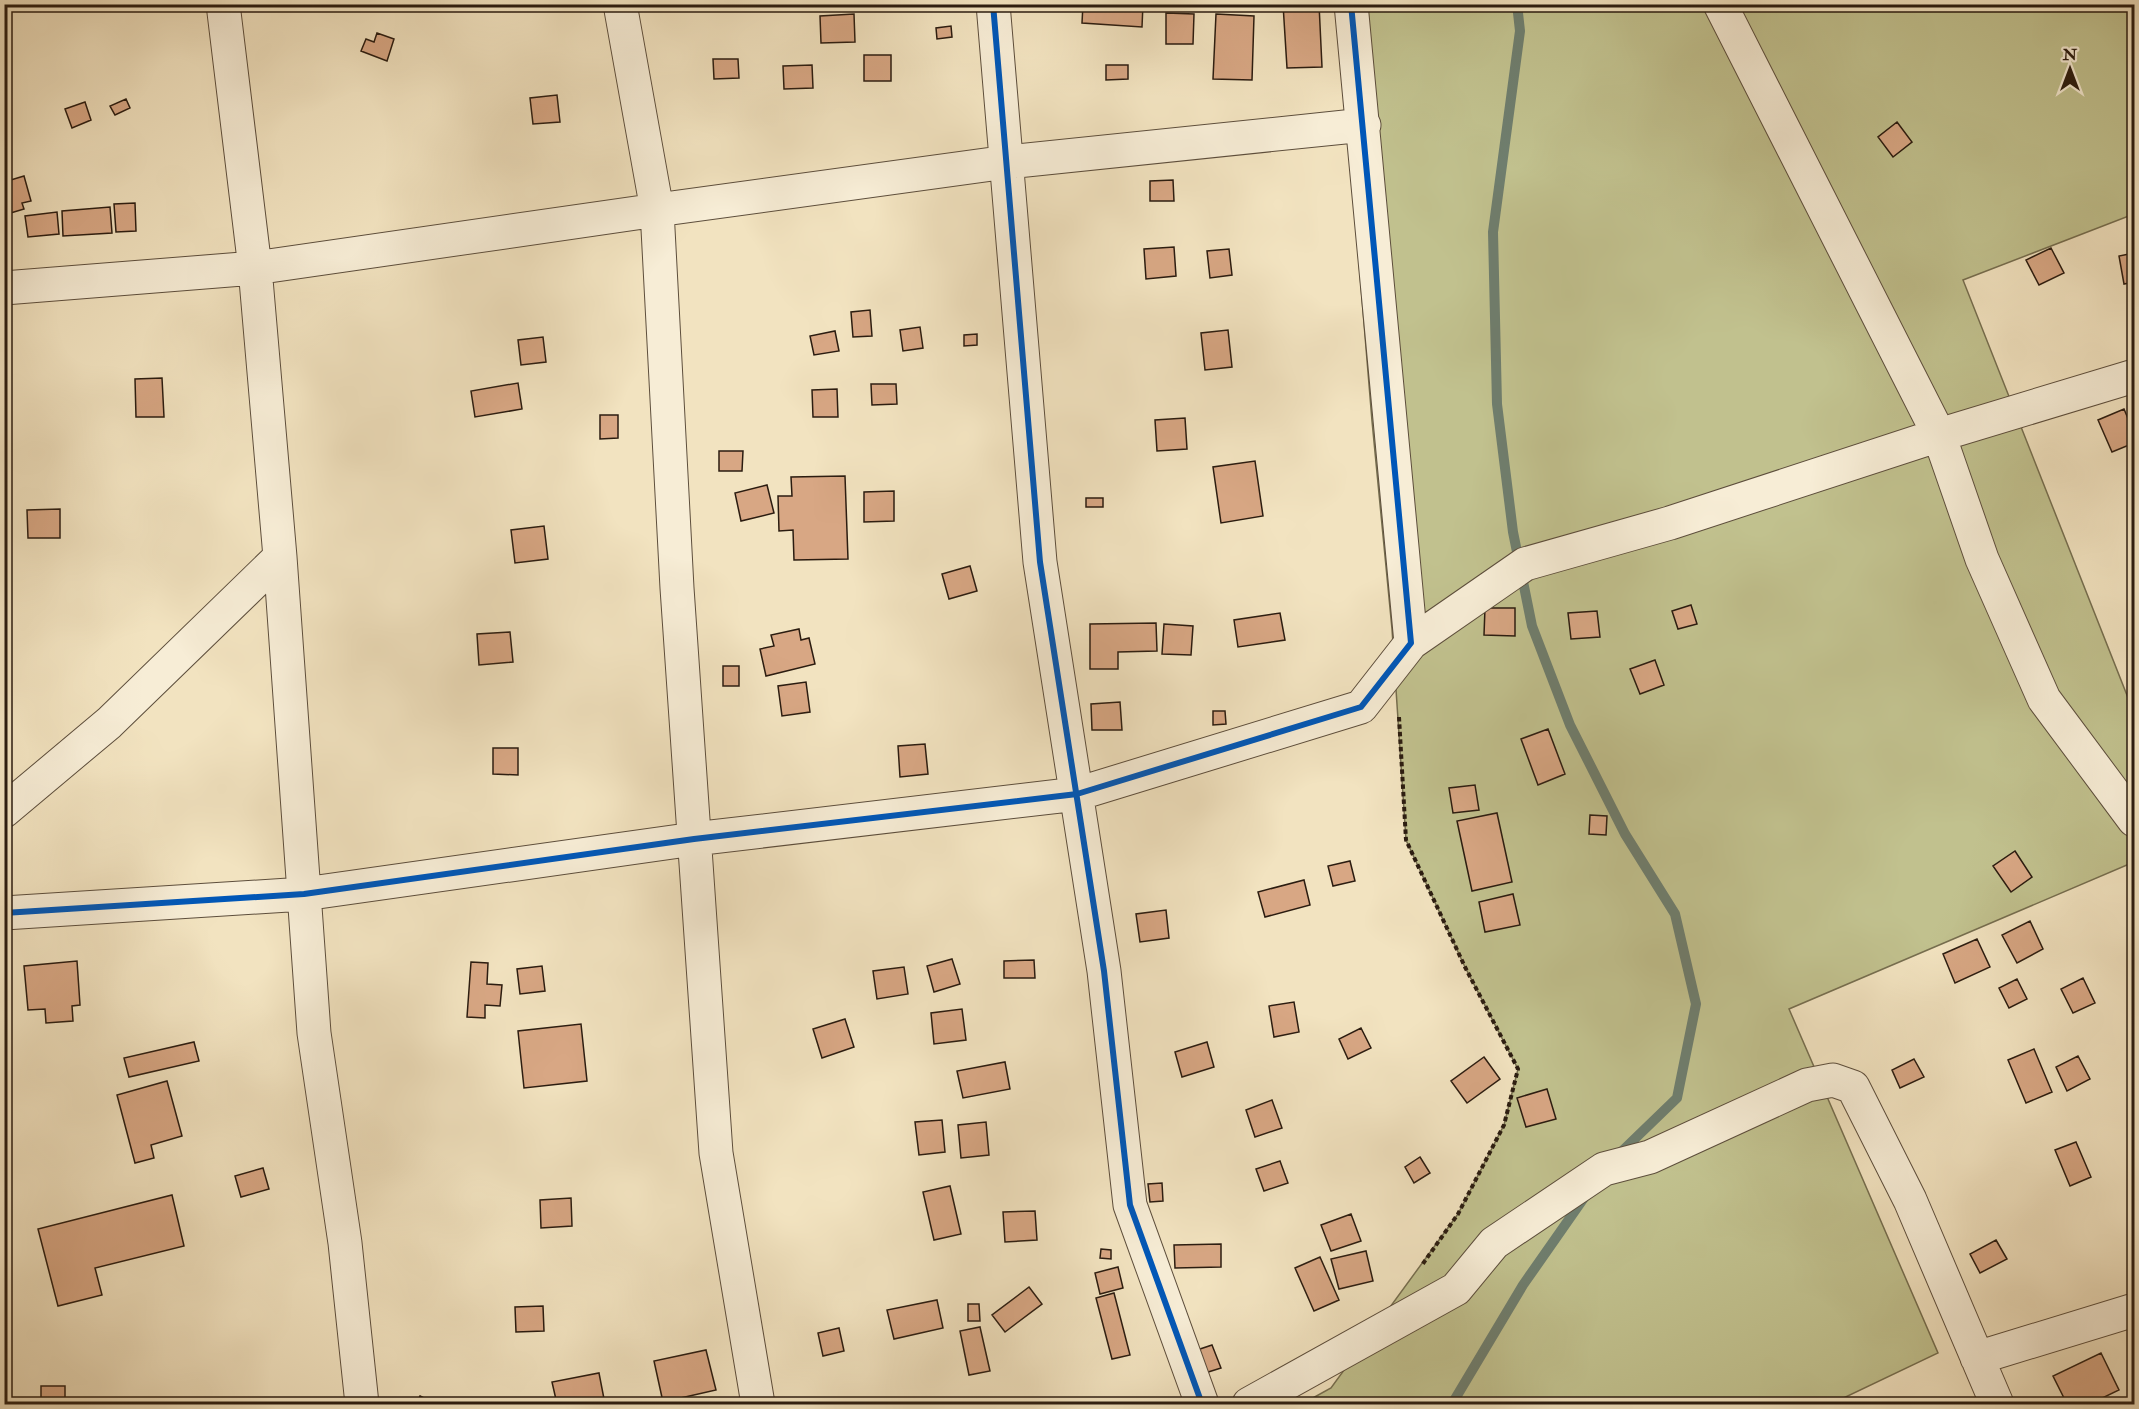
<svg xmlns="http://www.w3.org/2000/svg" width="2139" height="1409" font-family="'IM FELL Double Pica',serif">
<style>
.green{fill:#c1c18e;stroke:#766e4f;stroke-width:1.5}
.lines{fill:none;stroke-linecap:round;stroke-linejoin:round}
.stream{stroke:#6f7e6e;stroke-width:10}
.building{fill:#d8a784;stroke:#2b1c10;stroke-width:1.5}
.minor-casing{stroke:#5d4e3c;stroke-width:35}
.path{stroke:#2b1c10;stroke-width:4;stroke-dasharray:4.5 3;stroke-linecap:butt}
.minor{stroke:#f7edd6;stroke-width:33}
.cycleway-casing{stroke:#f7edd6;stroke-width:10}
.cycleway{stroke:#0057b8;stroke-width:6}
</style>
<rect width="100%" height="100%" fill="#f2e3c0"/>
<filter id="stains"><feTurbulence type="fractalNoise" baseFrequency=".00333" numOctaves="4"/><feColorMatrix values="0 0 0 0 .2 0 0 0 0 .09 0 0 0 0 .02 0 0 0 .5 -.17"/></filter>
<radialGradient id="worn" r=".72"><stop offset=".6" stop-color="#630" stop-opacity="0"/><stop offset="1" stop-color="#630" stop-opacity=".3"/></radialGradient>
<path class="green" d="M1356 5H2134V214L1963 280 2134 713V862L1789 1009 1938 1353 1831 1404H1302L1331 1388 1458 1214 1504 1125 1518 1069 1465 967 1406 840 1392 629 1372 421 1353 189Z"/>
<g class="lines">
<path class="stream" d="M1517 4 1520 31 1493 232 1497 404 1513 532 1532 626 1570 725 1625 834 1675 914 1696 1004 1677 1098 1618 1155
M1452 1404 1523 1285 1586 1195"/>
</g>
<path class="building" d="M1083 4H1143L1142 27 1082 23Z
M1283 4H1319L1322 67 1287 68Z
M1166 13 1194 14 1193 44H1166Z
M854 14 855 42 821 43 820 16Z
M1216 14 1254 16 1252 80 1213 79Z
M951 26 952 37 937 39 936 28Z
M377 33 394 39 387 61 361 51 366 39 374 42Z
M864 55H891V81H864Z
M713 59H738L739 78 714 79Z
M812 65 813 88 784 89 783 66Z
M1106 65H1128V79L1106 80Z
M557 95 560 122 533 124 530 98Z
M126 99 130 108 115 115 110 106Z
M85 102 91 120 72 128 65 109Z
M1897 122 1912 142 1893 157 1878 137Z
M24 176 31 201 22 203 24 209 4 215V182Z
M1173 180 1174 201H1150V181Z
M135 203 136 231 116 232 114 204Z
M110 207 112 233 63 236 62 211Z
M57 212 59 234 28 237 25 216Z
M1174 247 1176 276 1146 279 1144 249Z
M2051 248 2064 273 2039 285 2026 260Z
M1229 249 1232 275 1210 278 1207 251Z
M2134 253V282L2124 284 2119 256Z
M870 310 872 336 853 337 851 312Z
M920 327 923 348 903 351 900 330Z
M1228 330 1232 367 1205 370 1201 333Z
M835 331 839 351 814 355 810 336Z
M977 334V345L964 346V335Z
M543 337 546 362 521 365 518 340Z
M162 378 164 417H136L135 379Z
M518 383 522 409 475 417 471 391Z
M871 384H896L897 404 872 405Z
M837 389 838 417H813L812 390Z
M2124 409 2134 433V443L2112 452 2098 420Z
M600 415H618V438L600 439Z
M1185 418 1187 449 1157 451 1155 420Z
M719 451H743L742 471H719Z
M1255 461 1263 516 1221 523 1213 467Z
M845 476 848 559 794 560 793 530 779 531 778 496H792L791 477Z
M767 485 774 513 741 521 735 493Z
M894 491V521L864 522V492Z
M1086 498H1103V507H1086Z
M60 509V538H28L27 510Z
M544 526 548 559 515 563 511 530Z
M970 566 977 591 949 599 942 574Z
M1691 605 1697 624 1678 629 1672 611Z
M1485 608H1515V636L1484 635Z
M1597 611 1600 637 1571 639 1568 613Z
M1280 613 1285 640 1238 647 1234 620Z
M1156 623 1157 651 1118 652V669H1090V624Z
M1164 624 1193 626 1191 655 1162 654Z
M799 629 801 640 809 638 815 664 766 676 760 649 774 646 771 635Z
M510 632 513 662 479 665 477 634Z
M1655 660 1664 685 1640 694 1630 669Z
M723 666H739V686H723Z
M806 682 810 712 782 716 778 686Z
M1120 702 1122 730H1092L1091 704Z
M1213 711H1225L1226 724 1213 725Z
M1548 729 1565 774 1538 785 1521 739Z
M925 744 928 774 900 777 898 746Z
M493 748H518V775L493 774Z
M1475 785 1479 810 1453 813 1449 788Z
M1497 813 1512 882 1472 891 1457 821Z
M1590 815 1607 816 1606 835 1589 834Z
M2015 851 2032 877 2011 892 1993 866Z
M1350 861 1355 881 1333 886 1328 866Z
M1304 880 1310 905 1265 917 1258 892Z
M1513 894 1520 925 1485 932 1479 902Z
M1166 910 1169 938 1140 942 1136 914Z
M2030 921 2043 949 2017 963 2002 935Z
M1977 939 1990 967 1955 983 1943 954Z
M952 959 960 984 934 992 927 966Z
M1034 960 1035 978H1004V961Z
M77 961 80 1005 72 1006 73 1021 46 1023 45 1009 28 1010 24 966Z
M471 962 488 963 487 984 502 985 500 1006 485 1005V1018L467 1017Z
M542 966 545 991 520 994 517 969Z
M904 967 908 994 877 999 873 971Z
M2083 978 2095 1003 2073 1013 2061 989Z
M2017 979 2027 999 2009 1008 1999 988Z
M1294 1002 1299 1032 1274 1037 1269 1006Z
M962 1009 966 1040 934 1044 931 1013Z
M845 1019 854 1047 822 1058 813 1029Z
M581 1024 587 1081 524 1088 518 1031Z
M1361 1028 1371 1048 1348 1059 1339 1039Z
M194 1042 199 1061 129 1077 124 1058Z
M1207 1042 1214 1067 1182 1077 1175 1052Z
M2034 1049 2052 1092 2026 1103 2008 1060Z
M2078 1056 2090 1079 2067 1091 2056 1067Z
M1484 1057 1500 1079 1467 1103 1451 1081Z
M1914 1059 1924 1077 1900 1088 1892 1070Z
M1005 1062 1010 1089 963 1098 957 1071Z
M167 1081 182 1136 151 1145 154 1158 135 1163 117 1095Z
M1547 1089 1556 1119 1526 1127 1517 1098Z
M1272 1100 1282 1128 1255 1137 1246 1110Z
M942 1120 945 1152 919 1155 915 1122Z
M986 1122 989 1155 961 1158 958 1125Z
M2076 1142 2091 1177 2070 1186 2055 1150Z
M1420 1157 1430 1173 1414 1183 1405 1167Z
M1280 1161 1288 1183 1264 1191 1256 1169Z
M263 1168 269 1189 241 1197 235 1176Z
M1162 1183 1163 1201 1150 1202 1148 1184Z
M950 1186 961 1234 934 1240 923 1192Z
M172 1195 184 1246 95 1268 102 1295 58 1306 38 1229Z
M571 1198 572 1226 541 1228 540 1200Z
M1035 1211 1037 1240 1005 1242 1003 1212Z
M1351 1214 1361 1241 1331 1251 1321 1225Z
M1996 1240 2007 1259 1980 1273 1970 1254Z
M1221 1244V1267L1175 1268 1174 1245Z
M1101 1249 1111 1250V1259L1100 1258Z
M1366 1251 1373 1281 1339 1289 1331 1259Z
M1320 1257 1339 1300 1314 1311 1295 1268Z
M1118 1267 1123 1288 1100 1294 1095 1273Z
M1029 1287 1042 1304 1005 1332 992 1315Z
M1114 1293 1130 1355 1112 1359 1096 1298Z
M937 1300 943 1328 894 1339 887 1310Z
M968 1304H979L980 1321H968Z
M543 1306 544 1331 516 1332 515 1307Z
M980 1327 990 1371 969 1375 960 1331Z
M839 1328 844 1351 823 1356 818 1333Z
M1212 1345 1221 1368 1205 1373 1197 1350Z
M706 1350 716 1390 663 1402 654 1361Z
M2101 1353 2119 1390 2090 1404H2067L2053 1376Z
M599 1373 605 1404H557L552 1382Z
M41 1386H65V1404H41Z
M420 1396 434 1403V1404H416Z
M866 1400 867 1404H840Z"/>
<g class="lines">
<defs>
<path id="minor" d="M223 4 255 268 280 557 314 1033 345 1243 362 1404
M620 4 657 210 677 588 716 1153 758 1404
M993 4 1040 562 1104 971 1130 1205 1202 1404
M1720 4 1939 435 1982 559 2044 699 2134 820
M4 288 255 268 657 210 1007 162 1364 125
M1411 643 1525 564 1670 523 1939 435 2134 376
M4 811 109 723 280 557
M4 913 304 894 694 839 1077 794 1361 707 1411 643 1351 4
M1977 1358 2134 1310
M1249 1404 1456 1289 1494 1243 1604 1169 1650 1157 1807 1085 1833 1080 1853 1087 1910 1200 1997 1404"/>
</defs>
<use href="#minor" class="minor-casing"/>
<path class="path" d="M1399 717 1406 840 1465 967 1518 1069 1504 1125 1458 1214 1422 1265"/>
<use href="#minor" class="minor"/>
<defs>
<path id="cycleway" d="M993 4 1040 562 1104 971 1130 1205 1202 1404
M4 913 304 894 694 839 1077 794 1361 707 1411 643 1351 4"/>
</defs>
<use href="#cycleway" class="cycleway-casing"/>
<use href="#cycleway" class="cycleway"/>
</g>
<rect width="2139" height="1409" fill="none" stroke="#f2e3c0" stroke-width="24"/>
<rect x="6" y="6" width="2127" height="1397" fill="none" stroke="#2b1c10" stroke-width="3"/>
<rect x="12" y="12" width="2115" height="1385" fill="none" stroke="#2b1c10" stroke-width="1.5"/>
<g transform="translate(2070 69)" stroke="#f7edd6" stroke-width="4.5" paint-order="stroke">
<path d="M0-4.5L10 22L0 15L-10 22Z" fill="#2b1c10"/>
<text y="-9" font-size="16" font-weight="bold" text-anchor="middle" fill="#2b1c10">N</text>
</g>
<rect width="100%" height="100%" filter="url(#stains)"/>
<rect width="100%" height="100%" fill="url(#worn)"/>
</svg>
